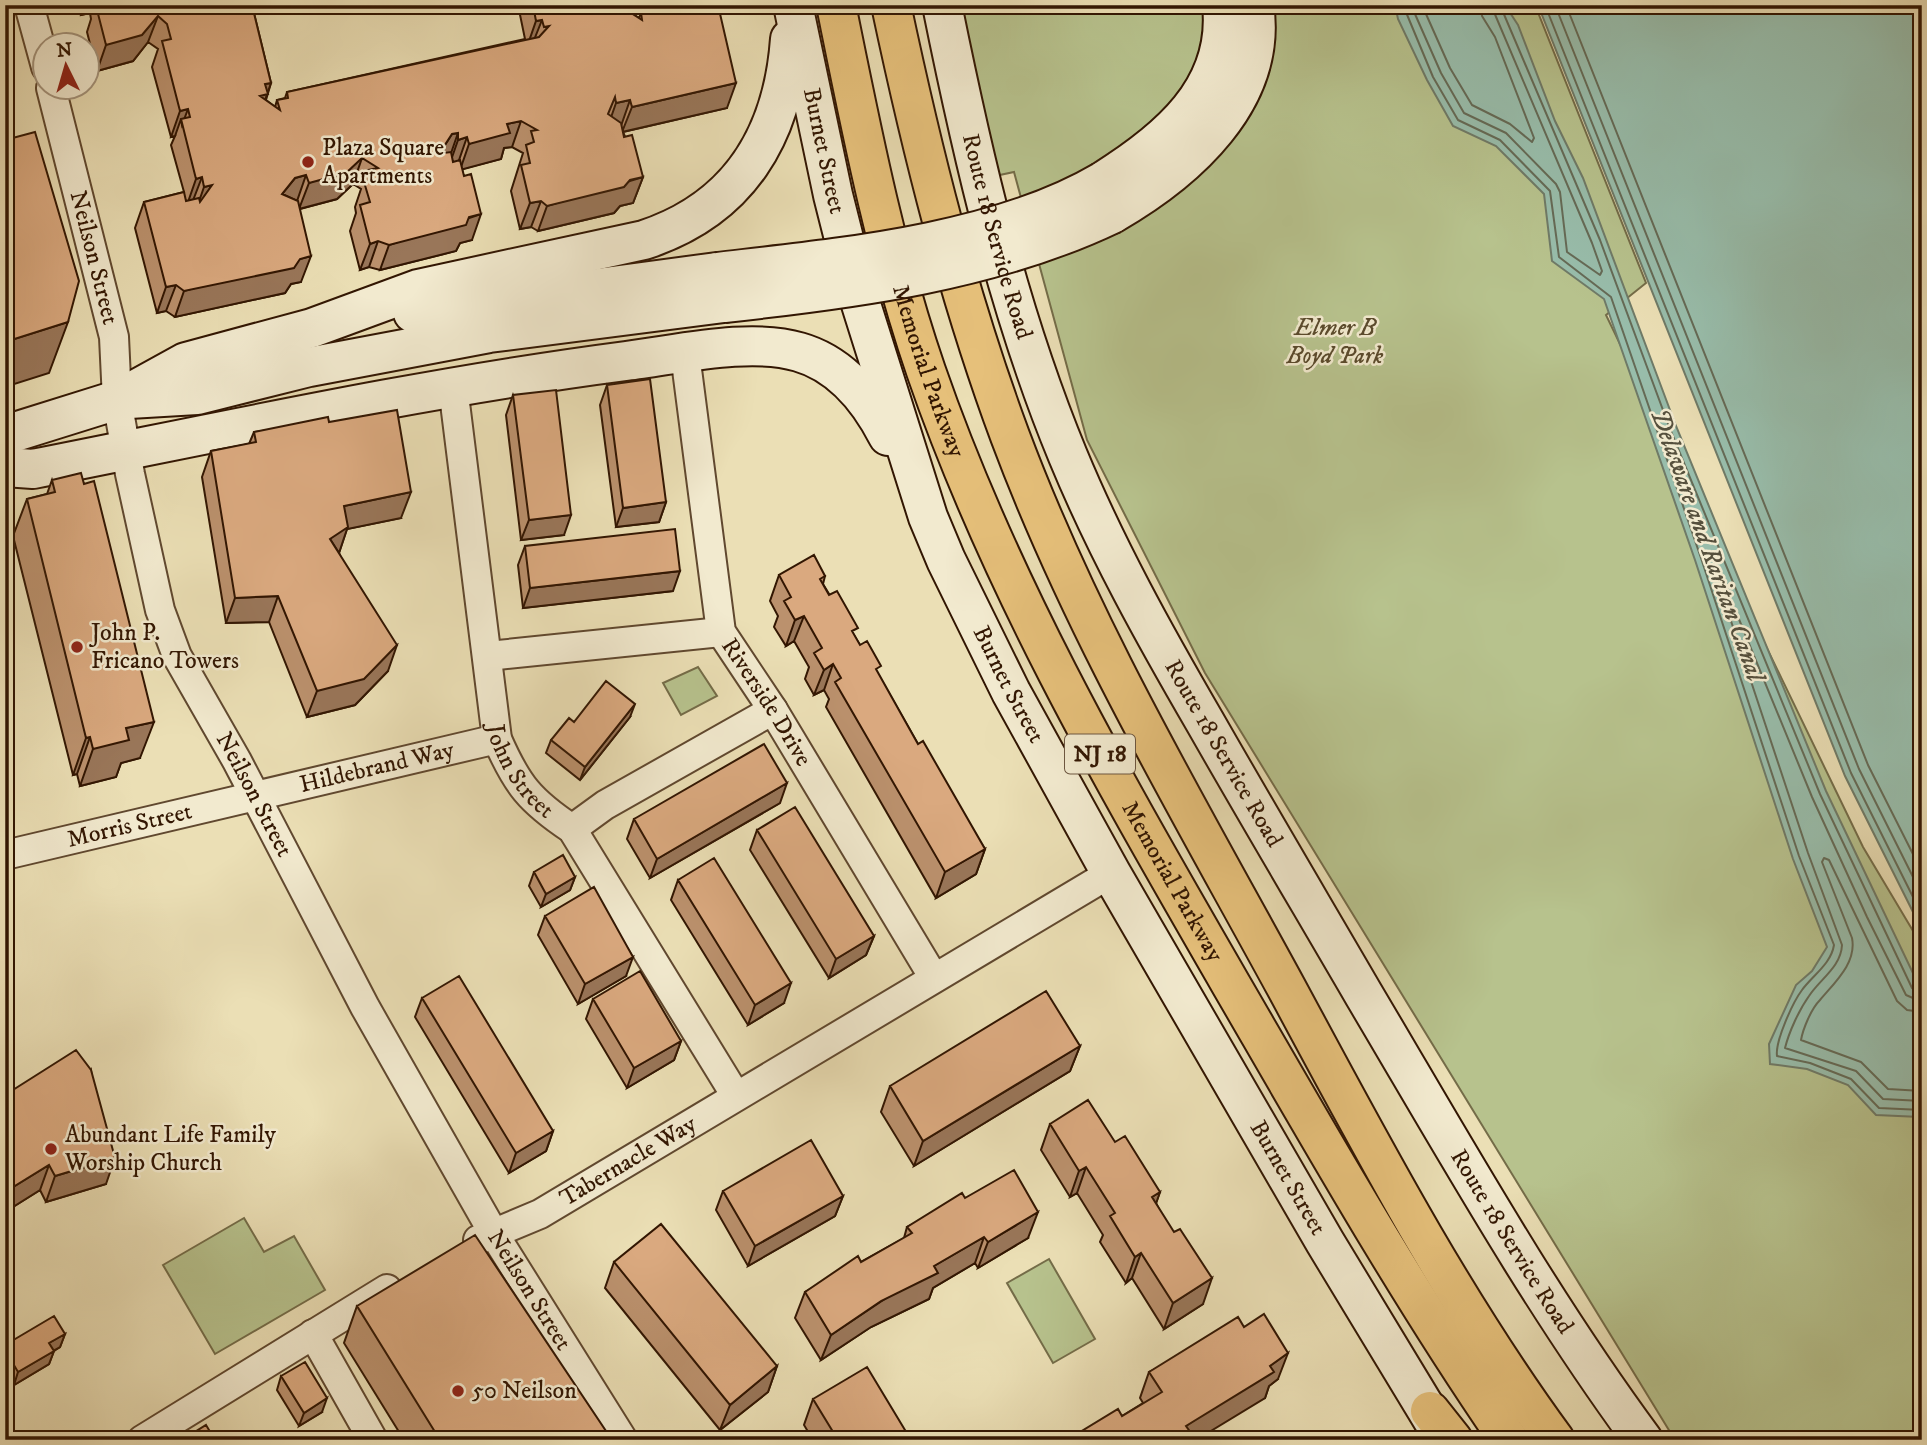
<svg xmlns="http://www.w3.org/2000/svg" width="1927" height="1445" font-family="'IM FELL DW Pica',serif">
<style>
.green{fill:#b7c28d;stroke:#746c48;stroke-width:2}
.water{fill:#98bdab;stroke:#6f7a67;stroke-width:2}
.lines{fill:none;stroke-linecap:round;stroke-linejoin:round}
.shore{stroke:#656a56;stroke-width:2}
.minor-casing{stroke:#60482f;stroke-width:32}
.secondary-casing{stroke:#321602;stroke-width:42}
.motorway-casing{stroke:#321602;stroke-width:42}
.minor{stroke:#f2eacf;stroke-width:28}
.secondary{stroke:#f2eacf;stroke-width:38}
.motorway{stroke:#e6c07a;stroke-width:38}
.secondary-bridge-casing{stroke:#321602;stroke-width:42;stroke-linecap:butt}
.secondary-bridge{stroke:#f2eacf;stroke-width:38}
.wall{fill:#bb916d;stroke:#321602;stroke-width:2}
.shaded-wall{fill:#997659;stroke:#321602;stroke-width:2}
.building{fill:#daa97f;stroke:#321602;stroke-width:2}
.poi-dot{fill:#8f2418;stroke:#f2eacf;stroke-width:2.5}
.labels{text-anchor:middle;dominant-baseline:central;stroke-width:5;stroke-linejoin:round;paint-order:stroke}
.shield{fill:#f2eacf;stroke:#6c5640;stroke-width:2}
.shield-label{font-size:23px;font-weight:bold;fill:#321602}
.poi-label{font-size:24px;fill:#321602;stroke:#f2eacf;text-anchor:start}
.street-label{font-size:24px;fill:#321602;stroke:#f2eacf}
.park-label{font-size:24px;font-style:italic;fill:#5a4a2c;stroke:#f2eacf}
.water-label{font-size:26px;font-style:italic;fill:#56503d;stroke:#f2eacf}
</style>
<rect width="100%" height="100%" fill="#ebdfb5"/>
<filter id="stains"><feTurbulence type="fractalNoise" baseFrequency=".00286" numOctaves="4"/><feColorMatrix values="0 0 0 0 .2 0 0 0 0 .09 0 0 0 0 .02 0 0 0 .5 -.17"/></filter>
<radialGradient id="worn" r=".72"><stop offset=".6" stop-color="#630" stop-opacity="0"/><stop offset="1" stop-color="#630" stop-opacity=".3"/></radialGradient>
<path class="green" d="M951 5H1535L1646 283 1606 315 1863 847 1922 946V1440H1675L1205 673 1087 440 1014 172 995 176Z
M698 667 717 696 681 715 663 683Z
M244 1218 264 1252 294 1236 325 1290 215 1354 163 1265Z
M1049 1259 1095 1339 1053 1363 1007 1283Z"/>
<path class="water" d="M1395 5H1505L1518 25 1555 121 1583 178 1676 426 1826 791 1922 992V1122L1920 1117 1876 1115 1848 1085 1807 1069 1770 1064 1769 1044 1796 985 1812 971 1827 947 1793 859 1695 560 1604 299 1552 261 1544 194 1496 146 1453 126 1427 80 1398 19Z
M1538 5H1922V930L1845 776Z"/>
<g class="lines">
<path class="shore" d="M1403 5 1433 77 1458 120 1500 140 1550 191 1559 257 1611 297 1701 558 1799 856 1834 945C1831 964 1813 975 1802 990 1793 1002 1775 1041 1777 1056L1810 1063 1851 1079 1879 1108 1922 1110
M1411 5 1441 73 1464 113 1506 133 1556 184 1560 192 1567 252 1600 275 1602 271 1592 243 1491 5
M1422 5 1450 68 1472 105 1510 124 1532 142 1534 138 1495 37 1482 16 1481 5
M1500 5 1600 240 1670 429 1820 794 1912 988 1922 993
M1545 5 1851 773 1922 915
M1555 5 1859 769 1922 895
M1566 5 1868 765 1922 872
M1922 1002 1906 995 1867 917 1812 797 1736 612 1731 610 1729 615 1808 853 1842 945C1841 967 1820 979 1809 996 1799 1010 1789 1032 1785 1048L1856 1071 1883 1099 1922 1101
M1922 1012 1907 1010 1897 1001 1829 860 1824 858 1822 862 1852 938C1857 963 1834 983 1820 1000 1811 1009 1803 1029 1801 1040L1861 1062 1888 1089 1922 1091"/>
<defs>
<g id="minor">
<path d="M29 5 46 67"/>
<path id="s1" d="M51 88 114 337 117 400 130 474 160 610 177 656 237 761 365 1007 494 1234 623 1440"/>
<path id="s2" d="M685 354 721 632 773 710 934 978"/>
<path id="s3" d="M453 387 497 739C517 785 530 801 572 829L736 1096"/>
<path d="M488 656 721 632"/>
<path d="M572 829 605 805 773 710"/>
<path id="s4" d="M5 855 497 739"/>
<path id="s5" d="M478 1240 540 1214 1111 873"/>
<path d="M313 1334 373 1440"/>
<path d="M142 1440 387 1289"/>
</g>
<g id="secondary">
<path id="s6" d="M793 5 833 195 859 298 928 517 946 560 1011 692 1111 873 1325 1242 1445 1440"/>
<path id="s7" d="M942 5C973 158 1008 311 1068 456 1106 548 1155 636 1205 722 1257 813 1311 904 1364 995 1453 1145 1539 1299 1643 1440"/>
<path d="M1103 181C1167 141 1231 89 1222 5"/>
<path d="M1112 214C1185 172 1269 100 1254 5"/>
<path d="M413 313 717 272"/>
<path d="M129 399 197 395 309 367 489 333 724 303"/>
<path d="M5 435 117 400 186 362 312 328 418 289 644 240C739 209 783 136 790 39"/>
<path d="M5 467 33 469C230 430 426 387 626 361 677 355 749 337 799 352 841 364 869 399 888 436"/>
</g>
<g id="motorway">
<path id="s8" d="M836 5C861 128 885 252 926 371 1001 588 1115 783 1229 981 1319 1136 1407 1292 1509 1440"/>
<path d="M891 5C922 151 958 296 1010 436 1082 629 1188 807 1286 987 1369 1141 1451 1298 1555 1440"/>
<path d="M1430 1411 1453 1440"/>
</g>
</defs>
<use href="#minor" class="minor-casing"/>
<use href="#secondary" class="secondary-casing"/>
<use href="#motorway" class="motorway-casing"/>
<use href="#minor" class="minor"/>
<use href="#secondary" class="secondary"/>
<use href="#motorway" class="motorway"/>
<defs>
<path id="secondary-bridge" d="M717 272C838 258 996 244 1103 181
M724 303C854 289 993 271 1112 214"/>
</defs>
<use href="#secondary-bridge" class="secondary-bridge-casing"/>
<use href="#secondary-bridge" class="secondary-bridge"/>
</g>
<path class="wall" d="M78 5H252L271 83 266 100 275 107 277 100 285 98 287 92 525 39 518 5H632L630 12 639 18 641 13 654 10 655 5H718L727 108 623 132 643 177 633 203 620 206 614 213 538 231 531 227 520 229 511 191 523 153 512 147 504 148 501 159 462 169 472 240 460 243 456 251 380 270 369 267 360 270 350 231 356 213 355 207 361 189 353 184 337 199 300 209 301 282 291 284 285 293 175 317 166 311 157 313 135 228 144 202 184 192 171 145 175 136 171 137 152 67 158 49 148 42 133 61 97 71 87 32 91 19 90 13 81 15Z
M607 385 666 502 659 522 616 527 600 405Z
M513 395 564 535 521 540 506 415Z
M329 422 401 518 347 529 339 553 388 671 355 705 307 717 269 622 226 623 202 477 211 451 249 444 254 432Z
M52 480 140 758 121 763 116 777 80 786 77 774 73 775 13 536 27 499 47 494Z
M525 546 673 591 523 608 518 565Z
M779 575 825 576 823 584 860 645 878 674 918 744 985 849 976 874 936 898 826 707 829 699 824 690 814 695 805 679 809 667 794 641 786 646 774 627 778 616 770 601Z
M630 717 580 780 546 753 551 740 574 722Z
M780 803 650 878 627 839 634 819Z
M757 830 874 936 866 955 829 978 750 850Z
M534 872 575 877 570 890 541 907 529 886Z
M678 880 784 1003 748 1025 671 900Z
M545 916 626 976 578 1004 538 935Z
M422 998 553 1131 546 1151 509 1173 415 1017Z
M593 999 681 1041 674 1060 627 1088 586 1019Z
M1080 1046 1070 1071 914 1166 881 1112 890 1086Z
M91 1070 106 1184 46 1202 40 1190 5 1212Z
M1050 1124 1115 1142 1160 1192 1156 1203 1203 1304 1164 1329 1132 1278 1126 1283 1100 1242 1103 1235 1077 1193 1070 1197 1041 1150Z
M723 1191 843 1196 835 1216 748 1266 716 1210Z
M965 1198 1028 1238 978 1268 975 1263 933 1288 929 1299 871 1327 821 1360 795 1318 805 1292 861 1262 904 1238 907 1227Z
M614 1262 777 1366 768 1392 720 1430 605 1288Z
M357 1306 612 1440H404L344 1343Z
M1244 1327 1278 1379 1269 1386 1265 1398 1122 1416 1143 1403 1140 1398 1149 1372Z
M65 1334 60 1347 54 1351 49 1364 14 1385 5 1372V1345Z
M281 1376 322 1412 299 1426 277 1390Z
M813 1399 911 1440H813L804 1425Z"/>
<path class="shaded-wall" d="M84 5H92L90 13 81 15Z
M629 5H632L623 30 622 7Z
M158 16 148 42 133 61 97 71 106 45Z
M542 20 532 45 527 47 536 21Z
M271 83 258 120 250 122 265 84Z
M736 83 727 108 622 132 632 107Z
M630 100 621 126 607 129 616 103Z
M188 109 182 125 181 119 175 136 171 137 180 111Z
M521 121 512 147 504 148 501 159 460 170 469 144 507 124Z
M458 133 449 159 434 174 443 148 452 134Z
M467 137 458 163 449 166 458 140Z
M362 158 353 184 337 199 299 209 309 183Z
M306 175 297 201 282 194 295 178Z
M202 177 192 203 187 205 196 179Z
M643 177 633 203 620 206 614 213 538 231 547 206Z
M212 185 195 213 204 187Z
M541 201 531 227 520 229 530 203Z
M481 214 472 240 460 243 456 251 380 270 389 245Z
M378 241 369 267 360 270 370 244Z
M311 256 301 282 291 284 285 293 175 317 184 291Z
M176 285 166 311 157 313 166 287Z
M68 322 49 373 5 387V342Z
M411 492 401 518 347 529 339 553 330 539 344 506Z
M666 502 659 522 616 527 623 508Z
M571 515 564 535 521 540 529 520Z
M680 571 673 591 523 608 530 588Z
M278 596 269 622 226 623 235 598Z
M804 616 794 641 786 646 795 620Z
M397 645 388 671 355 705 307 717 317 691Z
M833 664 824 690 814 695 824 670Z
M635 704 630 717 580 780 585 767Z
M154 722 140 758 121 763 116 777 80 786 93 749 126 728Z
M90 737 77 774 73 775 86 738Z
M787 783 780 803 650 878 657 859Z
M985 849 976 874 936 898 945 872Z
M575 877 570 890 541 907 546 894Z
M874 936 866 955 829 978 836 959Z
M633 957 626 976 578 1004 585 984Z
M791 983 784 1003 748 1025 755 1005Z
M681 1041 674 1060 627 1088 634 1068Z
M1080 1046 1070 1071 914 1166 923 1141Z
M553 1131 546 1151 509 1173 516 1153Z
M115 1158 106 1184 46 1202 55 1176Z
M49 1165 40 1190 5 1212V1192Z
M1086 1167 1077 1193 1070 1197 1079 1171Z
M1160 1192 1151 1218 1152 1197Z
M843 1196 835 1216 748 1266 755 1246Z
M1038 1212 1028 1238 978 1268 988 1242Z
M984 1237 975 1263 933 1288 929 1299 871 1327 821 1360 831 1335 934 1266Z
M1141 1253 1132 1278 1126 1283 1135 1257Z
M1212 1278 1203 1304 1164 1329 1173 1303Z
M65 1334 60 1347 44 1356 49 1343Z
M54 1351 49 1364 14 1385 18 1372Z
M1288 1353 1278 1379 1269 1386 1265 1398 1196 1440H1181L1186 1426Z
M777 1366 768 1392 720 1430 730 1405Z
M327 1398 322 1412 299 1426 304 1413Z"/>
<path class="building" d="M99 5H252L271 83 265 84 268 94 260 96 280 110 277 100 288 98 287 92 539 37 549 26 544 27 542 20 536 21 533 5H629L622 7 642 20 641 13 663 8 661 5H718L736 83 632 107 630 100 616 103 615 97 608 114 621 123 624 137 632 135 643 177 630 180 624 187 547 206 541 201 530 203 521 165 530 163 526 145 534 142 531 131 537 130 521 121 507 124 510 133 469 144 467 137 458 140V133L452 134 443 148 444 153 451 152 453 162 460 160 464 176 471 174 481 214 469 217 466 225 389 245 378 241 370 244 360 205 370 202 364 182 371 180 368 170 378 168 362 158 346 173 309 183 306 175 295 178 282 194 298 201 311 256 300 259 294 268 184 291 176 285 166 287 144 202 184 192 186 201 199 198 200 202 212 185 204 187 202 177 196 179 181 119 190 117 188 109 180 111 162 41 171 39 167 24 158 16 142 35 106 45 96 6Z
M35 132 79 281 68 322 5 342V140Z
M650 379 666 502 623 508 607 385Z
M556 390 571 515 529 520 513 395Z
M397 410 411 492 344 506 348 527 330 539 397 645 364 679 317 691 278 596 235 598 211 451 256 442 254 432 328 417 329 422Z
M81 473 84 484 94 481 154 722 126 728 129 740 93 749 90 737 86 738 27 499 55 492 52 480Z
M675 529 680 571 530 588 525 546Z
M814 555 825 576 820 579 829 595 837 591 858 628 852 631 860 645 867 641 881 666 876 669 918 744 923 741 985 849 945 872 835 682 841 678 833 664 824 670 814 653 822 648 804 616 795 620 784 601 791 597 779 575Z
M606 681 635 704 585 767 551 740 569 718 574 722Z
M764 744 787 783 657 859 634 819Z
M795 807 874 936 836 959 757 830Z
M563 855 575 877 546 894 534 872Z
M714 858 791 983 755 1005 678 880Z
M594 887 633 957 585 984 545 916Z
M640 971 681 1041 634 1068 593 999Z
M459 976 553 1131 516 1153 422 998Z
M1046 991 1080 1046 923 1141 890 1086Z
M76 1050 91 1070 115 1158 55 1176 49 1165 5 1192V1095Z
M1088 1100 1115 1142 1125 1136 1160 1192 1152 1197 1174 1232 1180 1229 1212 1278 1173 1303 1141 1253 1135 1257 1110 1216 1115 1213 1086 1167 1079 1171 1050 1124Z
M811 1140 843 1196 755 1246 723 1191Z
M1014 1170 1038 1212 988 1242 984 1237 934 1266 938 1273 881 1301 831 1335 805 1292 858 1256 861 1262 912 1233 907 1227 962 1193 965 1198Z
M661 1224 777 1366 730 1405 614 1262Z
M475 1235 612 1440H440L357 1306Z
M1264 1314 1288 1353 1270 1366 1274 1372 1186 1426 1191 1433 1181 1440H1067L1118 1409 1122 1416 1162 1392 1149 1372 1238 1317 1244 1327Z
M54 1316 65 1334 49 1343 54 1351 18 1372 5 1350V1345Z
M305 1362 327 1398 304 1413 281 1376Z
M867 1367 911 1440H838L813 1399Z
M206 1425 215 1440H182Z
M1062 1433 1066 1440H1051Z"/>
<g class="poi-dot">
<circle cx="308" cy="162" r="7"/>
<circle cx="77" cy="647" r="7"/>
<circle cx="51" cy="1149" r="7"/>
<circle cx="458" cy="1391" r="7"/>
</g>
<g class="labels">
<rect class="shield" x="1065" y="734.5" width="70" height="39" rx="5"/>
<g class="shield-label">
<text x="1100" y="754">NJ 18</text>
</g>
<g class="poi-label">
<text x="322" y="148">Plaza Square<tspan x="322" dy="28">Apartments</tspan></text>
<text x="91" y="633">John P.<tspan x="91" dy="28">Fricano Towers</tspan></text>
<text x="65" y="1135">Abundant Life Family<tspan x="65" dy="28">Worship Church</tspan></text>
<text x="472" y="1391">50 Neilson</text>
</g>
<g class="street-label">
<text stroke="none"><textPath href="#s6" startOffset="149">Burnet Street</textPath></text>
<text stroke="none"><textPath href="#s7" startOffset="238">Route 18 Service Road</textPath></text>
<text stroke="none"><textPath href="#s1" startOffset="175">Neilson Street</textPath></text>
<text stroke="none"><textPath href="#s8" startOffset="378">Memorial Parkway</textPath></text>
<text stroke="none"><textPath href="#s6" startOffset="716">Burnet Street</textPath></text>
<text stroke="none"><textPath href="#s2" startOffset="364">Riverside Drive</textPath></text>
<text stroke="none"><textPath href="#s7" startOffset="805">Route 18 Service Road</textPath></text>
<text stroke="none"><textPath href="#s4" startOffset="382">Hildebrand Way</textPath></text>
<text stroke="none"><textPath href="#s3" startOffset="394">John Street</textPath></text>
<text stroke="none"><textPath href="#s1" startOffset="742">Neilson Street</textPath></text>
<text stroke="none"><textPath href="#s4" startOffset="128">Morris Street</textPath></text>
<text stroke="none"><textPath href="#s8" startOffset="945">Memorial Parkway</textPath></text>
<text stroke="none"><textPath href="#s5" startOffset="170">Tabernacle Way</textPath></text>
<text stroke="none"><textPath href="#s6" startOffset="1283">Burnet Street</textPath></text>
<text stroke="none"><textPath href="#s7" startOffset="1372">Route 18 Service Road</textPath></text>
<text stroke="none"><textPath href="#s1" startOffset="1309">Neilson Street</textPath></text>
</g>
<g class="park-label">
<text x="1335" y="328">Elmer B<tspan x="1335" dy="28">Boyd Park</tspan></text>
</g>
<g class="water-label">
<text transform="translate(1707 545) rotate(70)">Delaware and Raritan Canal</text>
</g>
</g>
<rect width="1927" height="1445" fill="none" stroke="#ebdfb5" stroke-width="28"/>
<rect x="7" y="7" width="1913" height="1431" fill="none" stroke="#321602" stroke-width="3.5"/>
<rect x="14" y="14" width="1899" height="1417" fill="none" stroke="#321602" stroke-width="2"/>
<g transform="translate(66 66) rotate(355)"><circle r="33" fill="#f2eacf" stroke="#a5957d" stroke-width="2"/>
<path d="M0-5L12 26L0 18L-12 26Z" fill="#8f2418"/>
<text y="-10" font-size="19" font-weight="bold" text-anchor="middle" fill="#321602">N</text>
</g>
<rect width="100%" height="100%" filter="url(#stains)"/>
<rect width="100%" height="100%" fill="url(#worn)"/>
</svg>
